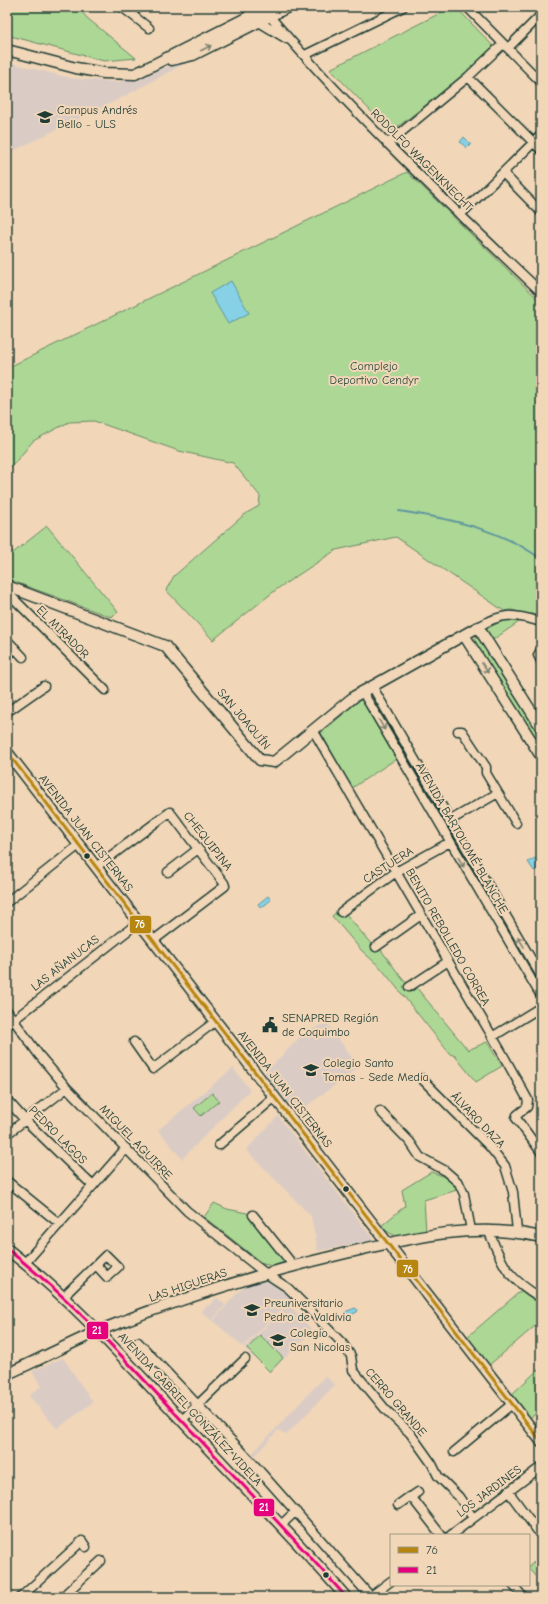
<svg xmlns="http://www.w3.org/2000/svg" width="548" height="1604" font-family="'Comic Neue',sans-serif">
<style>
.built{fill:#daccc5}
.green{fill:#add794;stroke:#668a64}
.water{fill:#86d1e6;stroke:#5d969f}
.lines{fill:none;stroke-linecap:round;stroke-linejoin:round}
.stream{stroke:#5d969f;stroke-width:2}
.minor-casing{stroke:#1f3d34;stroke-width:11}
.major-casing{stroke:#1f3d34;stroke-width:13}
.minor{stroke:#f1d6b8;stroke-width:8}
.major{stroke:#f1d6b8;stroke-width:10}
.bus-1-casing{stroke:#f1d6b8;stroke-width:6}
.bus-2-casing{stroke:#f1d6b8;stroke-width:6}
.bus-1{stroke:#b68610;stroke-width:3}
.bus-2{stroke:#e5007d;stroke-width:3}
.oneway{stroke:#7d826f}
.bus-dot{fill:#1f3d34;stroke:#f1d6b8;stroke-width:1.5}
.labels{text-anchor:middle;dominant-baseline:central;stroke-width:4;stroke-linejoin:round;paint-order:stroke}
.poi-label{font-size:12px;fill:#1f3d34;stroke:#f1d6b8;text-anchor:start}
.street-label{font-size:12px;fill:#1f3d34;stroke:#f1d6b8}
.park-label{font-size:12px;fill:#2d4c3e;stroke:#f1d6b8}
.line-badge{stroke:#f1d6b8;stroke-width:1.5}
.badge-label{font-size:11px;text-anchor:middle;font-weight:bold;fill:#fff}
</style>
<rect width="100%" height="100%" fill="#f1d6b8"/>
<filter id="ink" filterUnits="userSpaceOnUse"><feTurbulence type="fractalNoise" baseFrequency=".025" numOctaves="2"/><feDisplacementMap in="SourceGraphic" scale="8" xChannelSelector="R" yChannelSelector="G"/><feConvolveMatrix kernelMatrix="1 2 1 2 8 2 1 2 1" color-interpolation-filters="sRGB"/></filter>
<g filter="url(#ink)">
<path class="built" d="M195 58 119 99 7 154V62L70 78 118 82Z
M327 1023 359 1067 296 1114 264 1074 304 1033Z
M233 1068 250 1090 182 1159 158 1130Z
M278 1116 374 1240 318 1251 311 1216 246 1150Z
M261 1279 280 1288 292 1299 243 1347 213 1321 236 1294 250 1282Z
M218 1298 225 1305 212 1321 201 1311 206 1306 210 1305 215 1299Z
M289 1304 313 1331 270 1372 244 1348Z
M63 1358 93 1402 57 1429 29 1396 41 1386 32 1371Z
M325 1376 335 1385 286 1435 278 1430 255 1456 252 1454Z"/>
<path class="green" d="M7 7H78L87 18 136 58 104 61 7 35Z
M452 7H456L493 46 462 77 391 132 330 69Z
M407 172 541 302V618L512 610 504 611 396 537 336 550 277 589 213 640 166 590 174 576 245 514 259 506 260 496 233 463 179 451 94 421 69 422 33 441 13 465 7 469V368Z
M47 526 118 612 111 617 7 579V540L13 553Z
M504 620 519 622 491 641 485 632 486 629Z
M475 638 480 639 541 736V748L474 642Z
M361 699 396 759 352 788 321 733Z
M341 908 377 951 381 950 404 981 416 987 468 1050 487 1042 502 1066 476 1082 455 1056 450 1054 381 968 362 951 332 916Z
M212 1093 219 1101 201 1116 194 1108Z
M431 1172C444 1176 451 1179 457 1190L424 1200 426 1231C406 1236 397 1242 381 1226L405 1206 402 1190Z
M214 1203 227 1209 247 1213 262 1235 287 1261 273 1266 263 1264 204 1217Z
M524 1288 537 1296 541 1311V1321L488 1366 466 1338Z
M260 1335 283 1358 270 1372 247 1349Z
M541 1367V1410L530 1418 511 1395Z
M541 1557V1583L529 1569V1566Z"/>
<path class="water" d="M464 137 471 144 467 148 460 142Z
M231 281 249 313 228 324 210 293Z
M535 858 540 867 534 871 528 862Z
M268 896 271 900 261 908 258 904Z
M355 1308 358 1310 357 1312 346 1317 345 1312Z"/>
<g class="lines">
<path class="stream" d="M399 511C447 518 501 529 541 559"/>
<defs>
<path id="minor" d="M122 7 149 28
M246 7 259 22 287 39
M467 7 541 82
M536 7 541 12
M129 12 140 7
M266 12C351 112 446 202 541 292
M508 48 541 15
M305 55 403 7
M468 77 541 150
M387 144 468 77 503 44
M503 173 541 212
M460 215 541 135
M7 589 10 595 105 690
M478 627C503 612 513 614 541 622
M7 640 23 657
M541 650 538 655 541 661
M7 656 15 648
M372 686 541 976
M362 691 541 996
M7 712 44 686
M313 730 502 1053 528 1100 527 1107 517 1115 516 1118 541 1152
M458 731H462L486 767V773L516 823
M449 821 498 793
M96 867 170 812 224 883 225 886 154 940
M168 872 198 849
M7 902 79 845
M341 912 396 872 450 842
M376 947 421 915
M409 987 447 962
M7 1011 39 1055 67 1088 187 1211 265 1273 288 1288 343 1344 351 1356 353 1370 386 1410 410 1433 432 1464 438 1476 459 1497 473 1518
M7 1025 139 922
M492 1037 541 1007
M134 1042 153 1069 216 1021
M421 1078 490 1147 505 1166 513 1192 517 1231
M7 1100 25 1120 93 1186
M380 1111 410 1142 420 1157 444 1170 459 1183 464 1194 471 1230
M7 1134 67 1088
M219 1145 275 1097
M7 1181 60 1224
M253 1215 293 1265
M488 1230C504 1267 505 1276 541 1298
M25 1263 126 1148
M65 1297 69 1291 106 1255 118 1267 107 1277 96 1265
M138 1342 250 1460 371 1597
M182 1420 245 1359
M454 1452 512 1404
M508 1491 537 1530 541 1527
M413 1499 412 1496 418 1492
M398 1505 409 1497 413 1499 441 1535
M281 1525 296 1511
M451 1535 541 1467
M513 1585 523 1597
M21 1597 82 1541 86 1547
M62 1597 101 1561
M370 1597 391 1581"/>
<path id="major" d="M7 50 76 68 104 73 135 74 268 7
M172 60 193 55 288 7
M7 586 165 646 260 760 274 762 355 696 478 627 541 727
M464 635 541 756
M7 752 541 1441
M7 1249C70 1298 119 1353 173 1411 231 1473 290 1533 346 1597
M7 1374C41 1359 74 1341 108 1327 187 1296 268 1271 350 1252 414 1237 476 1222 541 1237"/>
</defs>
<use href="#minor" class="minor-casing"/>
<use href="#major" class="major-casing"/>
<use href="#minor" class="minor"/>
<use href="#major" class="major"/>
<defs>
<path id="bus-1" d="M7 752 541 1441"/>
<path id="bus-2" d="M7 1249C70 1298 119 1353 173 1411 231 1473 290 1533 346 1597"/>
</defs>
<use href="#bus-1" class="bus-1-casing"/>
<use href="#bus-2" class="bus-2-casing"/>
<use href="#bus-1" class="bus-1"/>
<use href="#bus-2" class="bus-2"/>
</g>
<defs><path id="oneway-shaft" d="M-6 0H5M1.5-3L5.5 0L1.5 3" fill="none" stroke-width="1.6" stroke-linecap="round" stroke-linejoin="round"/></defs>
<g class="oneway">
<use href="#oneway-shaft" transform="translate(206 48) rotate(-27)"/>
<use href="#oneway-shaft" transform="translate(485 668) rotate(58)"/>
<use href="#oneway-shaft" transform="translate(382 725) rotate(60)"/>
<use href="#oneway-shaft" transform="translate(461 862) rotate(59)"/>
<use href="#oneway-shaft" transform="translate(521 942) rotate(-121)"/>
</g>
</g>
<defs>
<symbol id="university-bare" viewBox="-9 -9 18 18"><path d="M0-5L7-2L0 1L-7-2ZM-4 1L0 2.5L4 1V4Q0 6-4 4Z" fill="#1f3d34" stroke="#f1d6b8" stroke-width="2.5" paint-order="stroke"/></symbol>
<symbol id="civic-bare" viewBox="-9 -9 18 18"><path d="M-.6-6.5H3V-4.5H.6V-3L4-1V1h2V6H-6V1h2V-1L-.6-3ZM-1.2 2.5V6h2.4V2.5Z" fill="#1f3d34" stroke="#f1d6b8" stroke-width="2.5" paint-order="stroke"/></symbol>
<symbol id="school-bare" viewBox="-9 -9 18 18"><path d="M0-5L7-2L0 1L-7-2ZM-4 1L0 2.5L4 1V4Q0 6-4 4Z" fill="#1f3d34" stroke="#f1d6b8" stroke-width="2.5" paint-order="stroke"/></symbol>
</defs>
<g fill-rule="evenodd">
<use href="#university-bare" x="34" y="106" width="22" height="22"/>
<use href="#civic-bare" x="259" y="1014" width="22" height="22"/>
<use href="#school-bare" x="300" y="1059" width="22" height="22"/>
<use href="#school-bare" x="241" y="1299" width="22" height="22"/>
<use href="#school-bare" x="267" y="1329" width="22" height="22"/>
</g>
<g class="bus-dot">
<circle cx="87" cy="856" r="3.5"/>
<circle cx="346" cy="1189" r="3.5"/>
<circle cx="326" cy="1575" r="3.5"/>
</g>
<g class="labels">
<g class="poi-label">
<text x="57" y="110">Campus Andrés<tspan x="57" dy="14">Bello - ULS</tspan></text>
<text x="282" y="1018">SENAPRED Región<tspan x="282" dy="14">de Coquimbo</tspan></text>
<text x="323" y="1063">Colegio Santo<tspan x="323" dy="14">Tomas - Sede Media</tspan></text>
<text x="264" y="1303">Preuniversitario<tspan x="264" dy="14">Pedro de Valdivia</tspan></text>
<text x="290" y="1333">Colegio<tspan x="290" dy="14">San Nicolas</tspan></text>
</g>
<g class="street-label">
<text transform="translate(422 160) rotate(45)">RODOLFO WAGENKNECHT</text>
<text transform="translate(63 632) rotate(45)">EL MIRADOR</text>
<text transform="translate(244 719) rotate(50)">SAN JOAQUÍN</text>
<text transform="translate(86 833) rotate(52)">AVENIDA JUAN CISTERNAS</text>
<text transform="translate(462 838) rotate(60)">AVENIDA BARTOLOMÉ BLANCHE</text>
<text transform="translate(208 841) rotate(52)">CHEQUIPINA</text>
<text transform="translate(388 865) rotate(-33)">CASTUERA</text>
<text transform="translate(448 937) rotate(60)">BENITO REBOLLEDO CORREA</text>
<text transform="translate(65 963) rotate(-38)">LAS AÑANUCAS</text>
<text transform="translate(285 1089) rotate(52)">AVENIDA JUAN CISTERNAS</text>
<text transform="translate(478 1120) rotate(46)">ÁLVARO DAZA</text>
<text transform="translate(58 1135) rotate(45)">PEDRO LAGOS</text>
<text transform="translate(136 1142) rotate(46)">MIGUEL AGUIRRE</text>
<text transform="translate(188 1285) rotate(-19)">LAS HIGUERAS</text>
<text transform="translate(396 1402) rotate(49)">CERRO GRANDE</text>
<text transform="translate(190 1409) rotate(47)">AVENIDA GABRIEL GONZÁLEZ VIDELA</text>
<text transform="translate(489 1491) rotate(-37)">LOS JARDINES</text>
</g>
<g class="park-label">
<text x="374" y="366">Complejo<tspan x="374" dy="14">Deportivo Cendyr</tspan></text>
</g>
</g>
<g class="line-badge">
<rect x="129" y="915" width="23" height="19" rx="4" fill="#b68610"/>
<rect x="396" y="1259" width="23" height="19" rx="4" fill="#b68610"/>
<rect x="86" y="1321" width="23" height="19" rx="4" fill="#e5007d"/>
<rect x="253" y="1498" width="22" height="19" rx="4" fill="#e5007d"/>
</g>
<g class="badge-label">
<text x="140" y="928">76</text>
<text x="408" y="1273">76</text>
<text x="97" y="1334">21</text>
<text x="264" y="1511">21</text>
</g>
<rect width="548" height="1604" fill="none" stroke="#f1d6b8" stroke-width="24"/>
<rect x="12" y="12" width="524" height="1580" fill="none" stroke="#1f3d34" stroke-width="1.5" filter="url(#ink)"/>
<rect x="390" y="1534" width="140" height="52" fill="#f1d6b8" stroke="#9d9983"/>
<rect x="398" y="1547" width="20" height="6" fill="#b68610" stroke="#9d9983"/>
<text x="426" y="1554" font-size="12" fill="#1f3d34">76</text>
<rect x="398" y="1567" width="20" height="6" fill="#e5007d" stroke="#9d9983"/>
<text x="426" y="1574" font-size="12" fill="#1f3d34">21</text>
</svg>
